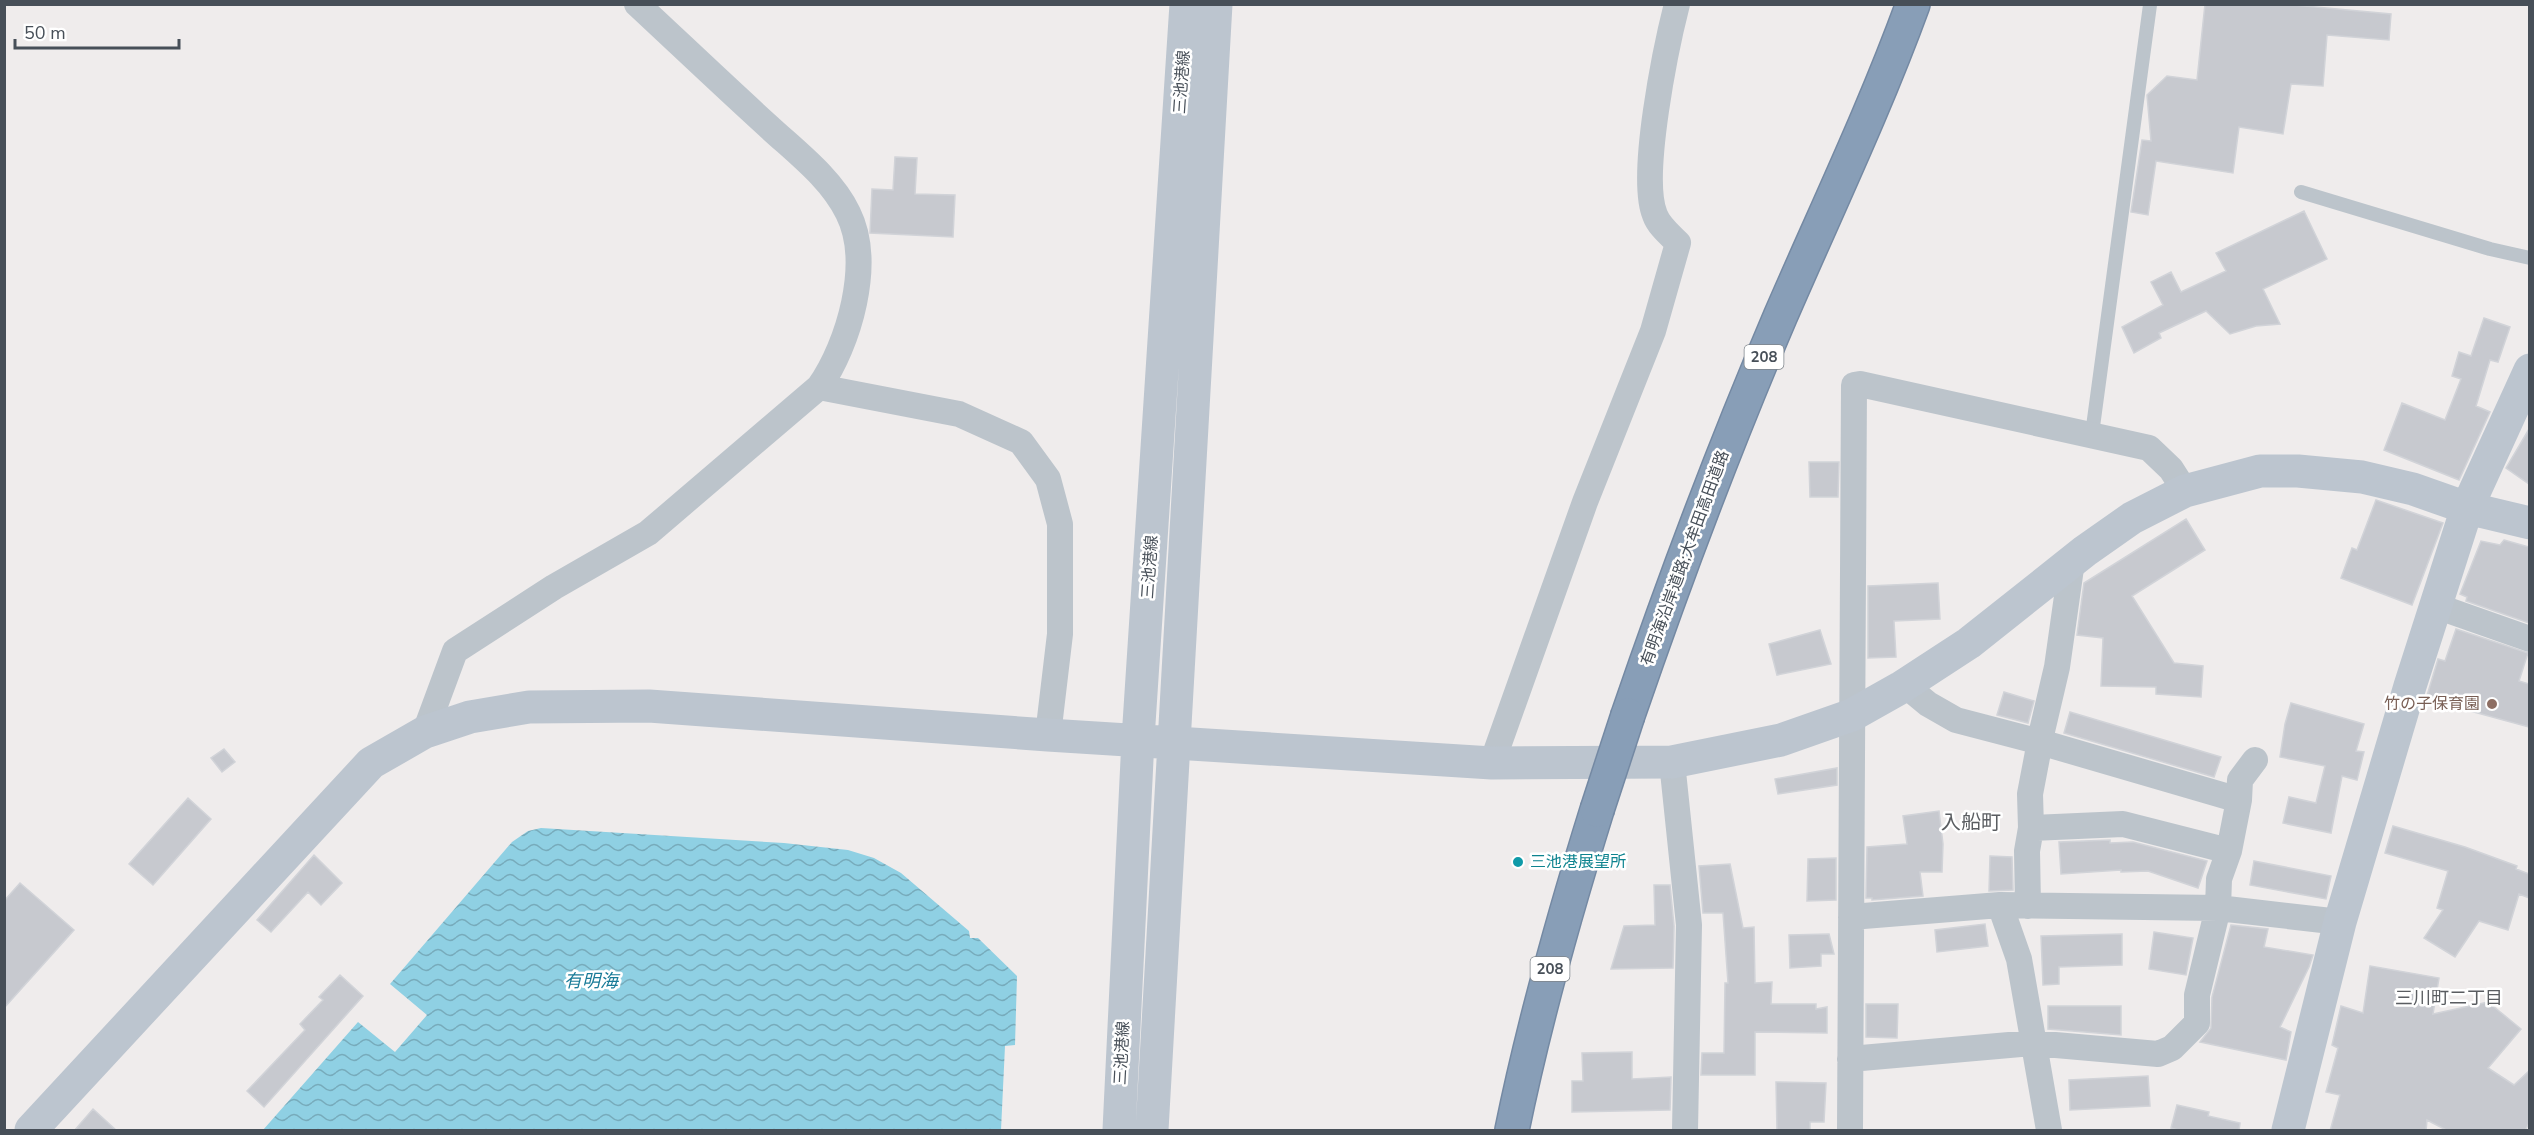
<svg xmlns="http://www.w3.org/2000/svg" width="2534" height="1135" font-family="'Nunito Sans','Noto Sans JP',sans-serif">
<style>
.water{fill:url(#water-waves)}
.building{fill:#c7c9cf;stroke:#d1d3d8;stroke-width:1.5}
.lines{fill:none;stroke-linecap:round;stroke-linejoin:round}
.highway-casing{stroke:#7489a3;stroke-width:36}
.lane{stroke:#bcc4cb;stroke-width:14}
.street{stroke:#bcc4cb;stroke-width:26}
.secondary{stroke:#bcc5cf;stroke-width:33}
.highway{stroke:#889eb7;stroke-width:33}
.highway-bridge-casing{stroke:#7489a3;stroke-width:36;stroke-linecap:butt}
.highway-bridge{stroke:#889eb7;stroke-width:33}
.education-dot{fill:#8d6e63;stroke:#fff;stroke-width:2}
.culture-dot{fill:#0f9aa8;stroke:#fff;stroke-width:2}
.labels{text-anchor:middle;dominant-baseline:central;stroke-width:5;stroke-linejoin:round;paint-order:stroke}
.shield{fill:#fff;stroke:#7e848a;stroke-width:1.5}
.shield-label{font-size:15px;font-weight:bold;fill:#474f58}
.street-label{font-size:16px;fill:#474f58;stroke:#fff}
.education-label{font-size:16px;fill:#785e54;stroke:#fff;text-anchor:end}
.culture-label{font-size:16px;fill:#0d838f;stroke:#fff;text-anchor:start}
.water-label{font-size:18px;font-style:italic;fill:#197b98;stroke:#fff}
.neighbourhood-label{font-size:18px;fill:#5a5d61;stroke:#fff}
.quarter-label{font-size:20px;fill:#5a5d61;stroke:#fff}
</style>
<defs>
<pattern id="water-waves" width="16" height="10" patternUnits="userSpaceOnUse" patternTransform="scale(1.5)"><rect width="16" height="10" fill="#8fd0e3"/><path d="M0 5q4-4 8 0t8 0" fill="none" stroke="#77abbb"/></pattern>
</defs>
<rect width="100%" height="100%" fill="#efecec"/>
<path class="water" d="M541 828 784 843 848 850 874 858 901 873 969 931 970 938H978L1017 976 1015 1045 1005 1046 1001 1130H263L358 1022 395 1052 427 1015 390 984 512 842 528 831Z"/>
<path class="building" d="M2205 4H2283L2391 14 2389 40 2327 35 2323 86 2291 84 2283 134 2239 127 2233 173 2156 161 2148 215 2131 212 2142 140 2151 141 2147 95 2167 76 2197 80Z
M895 157 917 158 915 194 955 195 953 237 870 233 872 189 893 190Z
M2304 211 2327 259 2263 289 2280 324 2256 326 2230 334 2206 311 2159 333 2161 338 2134 353 2122 327 2163 305 2151 282 2171 272 2181 292 2226 271 2216 253Z
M2484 318 2510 327 2498 362 2490 360 2476 406 2490 412 2459 480 2384 450 2402 403 2445 420 2461 379 2452 376 2459 352 2471 356Z
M2529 429V484L2506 468Z
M1809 462H1839L1838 497H1810Z
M2376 500 2443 523 2412 605 2341 578 2352 548 2357 550Z
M2186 519 2205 550 2132 596 2174 663 2203 666 2201 697 2156 694V687L2101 686 2103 638 2077 635 2084 583Z
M2504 540 2529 547V623L2466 601 2467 597 2460 594 2481 541 2500 545Z
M1938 583 1940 619 1894 621 1896 657 1868 658V586Z
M2456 629 2528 653 2519 681 2529 684V727L2426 699 2438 659 2445 661Z
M1820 630 1831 664 1777 675 1769 644Z
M2004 692 2034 701 2028 723 1997 715Z
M2291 703 2364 724 2356 751 2364 752 2357 780 2342 776 2331 833 2283 823 2289 797 2316 803 2325 766 2280 757 2285 724Z
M2070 712 2221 757 2214 777 2064 733Z
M224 749 235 762 222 772 211 758Z
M1837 768V785L1778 794 1775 779Z
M188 798 211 819 153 885 129 864Z
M1939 811 1943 844 1942 872H1920L1923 896 1872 900V898H1866L1867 847 1907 844 1903 816Z
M2393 826 2465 847 2517 866 2516 869 2529 874V898L2519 894 2508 930 2479 921 2455 957 2424 938 2443 910 2437 908 2448 871 2385 853Z
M2110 840V843L2133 842 2207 861 2198 888 2148 871 2121 872V870L2061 874 2059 842Z
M314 855 342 883 321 905 308 892 271 932 257 920Z
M1990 856 2012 857 2013 890 1989 891Z
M1836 858V900L1807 901 1808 859Z
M2254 861 2331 876 2326 899 2250 885Z
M1730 864 1743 928 1754 927 1755 983 1772 982 1771 1004H1816V1009L1827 1007V1033L1755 1032V1075H1701L1702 1053H1724L1725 983H1728L1723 913H1703L1699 866Z
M20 883 74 930 4 1008V901Z
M1654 885H1670L1674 926 1673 968 1611 969 1624 926 1655 925Z
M1985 924 1988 946 1937 952 1935 930Z
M2231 925 2268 929 2264 947 2313 955 2309 967 2280 1027 2291 1032 2286 1060 2200 1042 2211 1028 2212 997Z
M2154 932 2193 938 2186 975 2149 969Z
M1829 934 1834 954H1821V966L1790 968 1789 935Z
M2122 934V965L2059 967V984L2043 985 2041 936Z
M2370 966 2439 978 2433 1014 2488 1002 2521 1029 2488 1068 2514 1085 2529 1071V1123L2525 1131H2448L2427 1120 2426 1131H2330L2340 1095 2326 1092 2338 1048 2332 1045 2341 1006 2363 1013Z
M340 975 363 996 264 1107 247 1091 305 1030 300 1024 323 1000 319 997Z
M1866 1004H1898L1897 1038 1866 1037Z
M2048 1006H2121V1035L2048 1029Z
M1632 1052V1079L1671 1077 1670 1110 1572 1112V1081H1583L1582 1053Z
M2148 1076 2150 1106 2070 1110 2069 1080Z
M1776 1082 1826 1083 1824 1122H1810V1131H1777Z
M2177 1105 2209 1112 2208 1116 2240 1123 2239 1131H2181L2171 1128Z
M93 1109 117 1131H74Z"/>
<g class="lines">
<defs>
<path id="highway" d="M1628 715C1674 581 1724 448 1780 317 1825 213 1874 111 1913 4
M1512 1130C1534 1022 1564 916 1597 810"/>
</defs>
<use href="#highway" class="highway-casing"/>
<path class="lane" d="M2301 192 2490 249 2530 258
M2092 434 2150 5"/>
<path class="street" d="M819 387 959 414 1021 442 1048 479 1060 524V634L1048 735
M2436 606 2530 639
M1905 685 1928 704 1956 720 2040 742 2239 800
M425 732 455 651 554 587 648 533 819 387C849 344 873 263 848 213 831 178 796 152 768 126 724 86 681 45 637 4
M1672 762 1689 925 1685 1130
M1492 763 1585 502 1653 331 1678 243C1669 234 1659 226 1655 215 1639 177 1666 47 1677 4
M2031 828 2123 824 2229 851
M2000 905 2019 959 2049 1130
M2028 906 2027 851 2031 828 2030 794 2042 731 2057 667 2072 561
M1851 917 2000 905 2218 908 2340 922
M1850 1059 2032 1043 2158 1054 2172 1048 2197 1023V995L2218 908 2219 879 2229 851 2239 800 2240 780 2255 760
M1850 1130 1854 385 1860 384 2149 448 2171 469 2185 491"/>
<path class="secondary" d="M31 1130 371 763 425 732 470 717 529 707 649 706 1048 735 1492 763 1672 762 1781 740 1852 715 1900 688 1969 643 2085 551 2132 518 2185 491 2260 471H2298L2362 477 2413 489 2467 508 2530 523
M1119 1130 1138 739 1186 4
M1152 1130 1216 4
M2288 1130 2340 922 2410 686 2467 508 2530 370"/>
<use href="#highway" class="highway"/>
<defs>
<path id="highway-bridge" d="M1597 810 1628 715"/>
</defs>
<use href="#highway-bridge" class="highway-bridge-casing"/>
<use href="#highway-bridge" class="highway-bridge"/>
</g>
<circle class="education-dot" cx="2492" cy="704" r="6"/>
<circle class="culture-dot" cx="1518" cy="862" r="6"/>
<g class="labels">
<g class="shield">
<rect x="1744.5" y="345" width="39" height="24" rx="4.5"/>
<rect x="1530.5" y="957" width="39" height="24" rx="4.5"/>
</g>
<g class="shield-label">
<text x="1764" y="357">208</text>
<text x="1550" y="969">208</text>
</g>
<g class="street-label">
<text transform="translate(1182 82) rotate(-86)">三池港線</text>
<text transform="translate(1685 558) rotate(-70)">有明海沿岸道路;大牟田高田道路</text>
<text transform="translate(1150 567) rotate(-86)">三池港線</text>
<text transform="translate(1122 1053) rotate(-87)">三池港線</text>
</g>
<g class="education-label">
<text x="2480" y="704">竹の子保育園</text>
</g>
<g class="culture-label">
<text x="1530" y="862">三池港展望所</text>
</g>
<g class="water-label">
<text x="591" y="981">有明海</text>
</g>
<g class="neighbourhood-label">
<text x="2449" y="998">三川町二丁目</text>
</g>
<g class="quarter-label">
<text x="1971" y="822">入船町</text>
</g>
</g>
<rect width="2534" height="1135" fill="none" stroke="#474f58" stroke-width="12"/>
<path d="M15 39v9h164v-9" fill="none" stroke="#474f58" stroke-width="3"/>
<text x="24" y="39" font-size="18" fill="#474f58" stroke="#ffffff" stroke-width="4.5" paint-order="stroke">50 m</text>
</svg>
